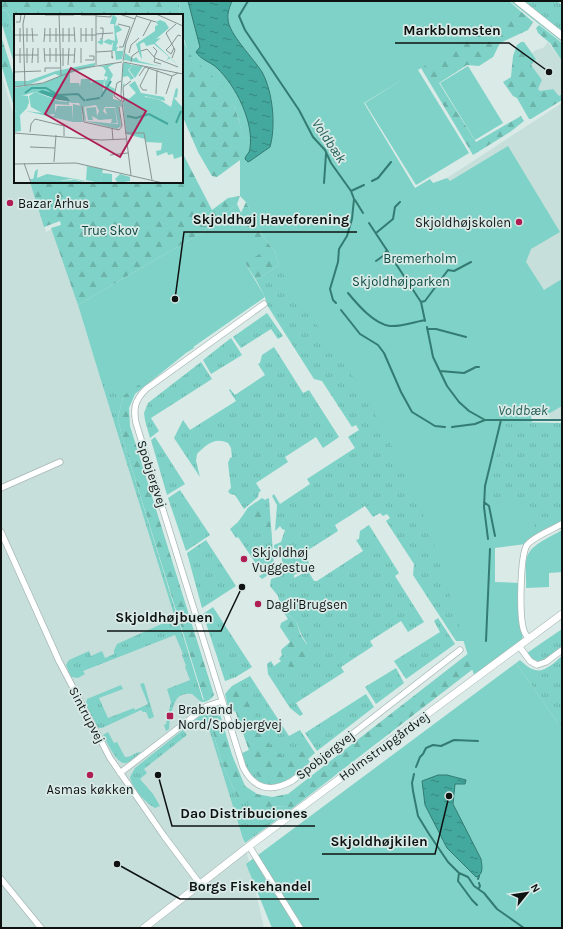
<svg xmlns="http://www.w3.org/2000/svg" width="563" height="929" font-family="Karla,sans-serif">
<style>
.built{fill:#c6dfdb}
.grass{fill:url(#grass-tufts)}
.forest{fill:url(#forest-firs)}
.green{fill:#7ed2c7}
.water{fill:url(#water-ripples);stroke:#337b73}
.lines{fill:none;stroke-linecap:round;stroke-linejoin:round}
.stream{stroke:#337b73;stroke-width:2}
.minor-casing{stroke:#a8b8b6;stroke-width:7}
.tertiary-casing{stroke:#a8b8b6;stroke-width:8}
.minor{stroke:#fff;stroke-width:5.5}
.tertiary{stroke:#fff;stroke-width:7}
.poi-dot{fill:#ae1e54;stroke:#d9eae7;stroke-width:1.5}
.labels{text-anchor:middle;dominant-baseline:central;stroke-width:3.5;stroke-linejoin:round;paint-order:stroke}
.poi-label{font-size:13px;fill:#0e1312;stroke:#d9eae7;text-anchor:start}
.park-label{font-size:13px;fill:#0c4943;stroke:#d9eae7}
.street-label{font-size:13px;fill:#0e1312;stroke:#d9eae7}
.water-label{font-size:14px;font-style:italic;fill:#275f58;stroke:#d9eae7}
.inset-river{fill:none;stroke:#43a89d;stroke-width:2}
.inset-road{fill:none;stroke:#889492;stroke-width:1}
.view{fill:#ae1e54;fill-opacity:0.15;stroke:#ae1e54;stroke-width:2}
.inset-edge{fill:none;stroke:#0e1312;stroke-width:2}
.leader{fill:none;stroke:#0e1312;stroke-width:1.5}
.callout-dot{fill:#0e1312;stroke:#d9eae7;stroke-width:1.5}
.callout-label{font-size:14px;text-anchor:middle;font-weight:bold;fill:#0e1312;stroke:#d9eae7;stroke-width:3.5;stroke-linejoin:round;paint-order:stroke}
</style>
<defs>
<pattern id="grass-tufts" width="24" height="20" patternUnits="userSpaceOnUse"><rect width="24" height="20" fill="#7ed2c7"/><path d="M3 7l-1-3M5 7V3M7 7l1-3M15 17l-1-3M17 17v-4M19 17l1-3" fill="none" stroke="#6cb3aa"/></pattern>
<pattern id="forest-firs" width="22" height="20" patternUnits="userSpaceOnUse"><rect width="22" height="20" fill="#7ed2c7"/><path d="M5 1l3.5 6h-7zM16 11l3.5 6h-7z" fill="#6cb3aa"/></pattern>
<pattern id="water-ripples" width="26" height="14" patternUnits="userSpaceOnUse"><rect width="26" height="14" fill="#43a89d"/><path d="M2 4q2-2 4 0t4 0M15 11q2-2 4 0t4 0" fill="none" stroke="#36887f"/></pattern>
</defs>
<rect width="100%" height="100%" fill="#d9eae7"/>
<path class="built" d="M548 42 562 61V94L559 96 552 89 540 91 538 89 531 65 536 59 532 53 536 50 543 48Z
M1 73 15 120V182H32L46 232 54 228 225 779 248 857 264 928H1Z
M562 103V420H556L529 412 481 330 504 267 447 178Z"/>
<path class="grass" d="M510 1H557L562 5V42Z
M7 10 15 37V66L1 21V11Z
M282 263 389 412 471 641H456L413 575 414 564 386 521 390 518 387 514 383 516 380 513 373 517 365 506 335 525 338 531 305 552 309 563 307 565 306 569 294 575V578L308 571 314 581H317L363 551 356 540 359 539 360 531 369 525 399 573 395 576 424 622 408 632 401 621 370 641 373 646 341 667 344 672 296 703 303 714 300 716 290 708 268 674 267 664 271 661 274 666 281 661 279 659 282 655 284 654 285 658 307 644 301 634 297 623 289 615 286 616 281 608 278 596 270 586 271 579 281 576 282 571 279 566V565L282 564V556L275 555 274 545 281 542 285 530 282 529 280 526 275 531 277 505 272 496 274 494 280 504 310 484 307 479 355 448 348 437 359 430 356 425 352 427 322 381 314 379 267 305 265 297 256 280Z
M267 313 283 336 278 339 271 329 241 348 233 337Z
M182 328 194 348 186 353 181 349 125 389 118 418 122 437 203 700 214 695C212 699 204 704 200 701 197 699 195 696 192 694 177 692 174 702 171 715H169V717L170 718 169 729 166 731 164 725 166 724 171 702 167 689 190 680 185 667 186 666 182 655 183 654 175 635 83 671 85 674 78 678 71 677 66 665 69 660 89 651 91 656 102 651 105 658 114 654V650L117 644 175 618 100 377 108 375Z
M231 338 242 355 211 374 203 360Z
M274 347 303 393 309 390 339 437 323 448 316 437 285 457 288 462 256 483 261 491 259 492 258 497 244 509 235 495 230 494 228 491 231 488 228 463 230 458 232 457 231 448 228 443C215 437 207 444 197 454L196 461 200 477 174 438 183 420 190 430 236 401 229 390 230 389 235 395 265 375 258 364 260 363 262 355Z
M201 362 212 379 151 418 159 431 150 438 145 420 144 413 148 403Z
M514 422 562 423V522L528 539H490L483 444 495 425Z
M155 437 185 484 167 495 151 440Z
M180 490 210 535 186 551 168 498Z
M262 498 265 500 268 498 269 499 274 566C273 572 267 576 262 579L259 576 263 574 238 537 236 538 230 529 238 522 248 508Z
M206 540 236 586 202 608 187 553Z
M213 607 252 667 236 677 225 681 203 614Z
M438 618 455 644 406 679 394 661 440 632 434 621Z
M562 629V647L542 661C535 662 531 659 527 653Z
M562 656V729L516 663 520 660C538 678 546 670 562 656Z
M396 668 404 683 376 704 365 687Z
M250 676 289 736 300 730 315 753 308 759 310 762C302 769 294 776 285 781 279 785 271 786 264 784 249 779 246 767 242 753L249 750 236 711 229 712 225 694 232 686Z
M144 683 154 717 149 719 146 712H143L141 710 102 728H99L97 727 86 706V703L87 699 121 685 123 689 99 698 108 718 134 708 135 710 148 704 140 684Z
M366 694 374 707 317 751 305 733Z
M205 712H207L221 760 237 797C256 802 280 812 298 804L245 843 243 839 206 719 191 731 187 726Z
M183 730 187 735 144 769 147 773 140 779 153 794 160 806 155 808C145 802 132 789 130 777L135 768Z
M108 732 114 743 117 742 125 757C132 757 137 751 141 752 137 755 131 762 126 763 117 765 107 742 103 735Z"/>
<path class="forest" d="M1 1H179L180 15H15V37L7 10 1 11Z
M511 9H518L533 22 528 30 500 43 493 57 479 66 467 65 439 83 476 142 521 116 524 121 510 132 473 155 418 63Z
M539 25 562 43V61L550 43 538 33 536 28Z
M182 31C184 55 199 62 215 77 231 92 240 118 243 139 244 146 242 154 240 160L217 177 212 176 198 152 182 115Z
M1 36 15 80V110L1 64Z
M521 42H524L536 59 531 65 542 80 538 89 540 91 553 89 559 96 562 94V100L531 119H529L517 98 513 96 503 82 511 77 513 56 517 45Z
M182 152 212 210 228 198 240 196 237 204 203 232 78 305 51 228 61 225 60 221 44 227 30 182H182Z
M246 202 263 237 275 251 279 265 256 280 245 263 241 213Z
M181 349 186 353 135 394 129 408 130 426 214 695 204 700 122 437 118 418 125 389Z
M256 502C267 510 273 527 271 540 258 533 261 518 243 516L248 508Z
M289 615C291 618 294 619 296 622 298 625 299 630 300 634 302 638 305 641 307 645 314 660 306 667 291 668L287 665 284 655H282L281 651 282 649 290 642 280 627 281 623 288 619 286 616Z
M474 649 486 659 298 804 291 807 253 806 237 797 221 760 207 712 218 707 232 755 245 786 257 794 272 797 288 794Z
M237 686 245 696 269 744 283 757 295 756 306 748 312 751C306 763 296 776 283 781 278 784 269 782 263 782L247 760 250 753 228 690Z"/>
<path class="green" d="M179 1H509L518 9 418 70 469 153 416 185 365 103 408 76 364 103 415 188 430 179 433 183 447 178 450 181 508 146 560 232 531 249 526 262 544 290 562 279V406L550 413 530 411 532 422 504 424 488 492 491 505 522 498 534 524 537 535 528 539 526 544 495 548V582L520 583 523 634 522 640 474 675 429 528 385 432 361 388 287 282 279 265 275 251 263 237 246 202 240 196V160L243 140 239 120 234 106 221 84 193 59 187 49 183 36 182 15H180Z
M468 66 503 123 475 140 440 83Z
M237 204 260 254 245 263 265 297 123 396 100 377 78 305 203 232Z
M562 530V572L549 573V587L526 588C527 578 524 566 527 557 531 544 551 537 562 530Z
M516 663 562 729V928H272L246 864Z"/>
<path class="water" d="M188 1H232C230 6 227 13 228 19 228 33 254 59 262 72 273 92 276 126 270 147L250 161 248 162 245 159C246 154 250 153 250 148 254 122 236 86 217 68 211 62 201 60 196 52L200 47Z
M438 775H447L466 780 465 784H455L453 804 481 859C482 865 484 875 476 877L447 848 425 805 422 781Z"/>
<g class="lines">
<path class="stream" d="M248 1 239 16 245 30 299 110 313 137 325 150 331 163 351 191 354 199 352 219 347 236 339 249 338 262 330 289 333 300 336 303
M372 181 378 178 391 162
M324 183 326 154
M351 191 364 185
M355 200 363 213
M369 223 421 302 425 321
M376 233 393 219 395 207 400 202
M376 261 383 256 387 250
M348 293C358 305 374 324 390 326 401 327 414 322 425 320
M421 302 425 301 448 270 454 271 471 262
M341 310 360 334 378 345 384 353 401 392 412 412 435 426 445 427
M427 327 433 357 447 386 459 402 469 411 485 420
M427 329H436L466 337
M440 371 464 373 476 367H479
M452 427 475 424 485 420H562
M484 502 489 506 495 536
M488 539 484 507 485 486 501 420
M486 641 490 549
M416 767 420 757 423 754 426 748 433 745 441 746 454 740 478 741
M414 774 412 783 413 791 418 816 429 834 448 862 459 873 468 877 474 886 484 893 497 909 524 928
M459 873 458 881 472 900 477 905
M478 879 479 876
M479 888 480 886 479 883"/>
<defs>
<path id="minor" d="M264 304 146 389C135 400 133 408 136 423L243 767C254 789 270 793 292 781L460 650
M1 488 60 462
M1 532 59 661 110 758 164 836 200 884
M529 639C527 636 525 634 524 631 519 617 520 556 527 545 533 537 553 529 562 524
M519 646 530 661 537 665 546 662 562 650
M120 773 207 706 222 701
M249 846 300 928
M1 879 41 928"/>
<path id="tertiary" d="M518 1 562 36
M144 928 249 846 562 614"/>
</defs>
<use href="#minor" class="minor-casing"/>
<use href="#tertiary" class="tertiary-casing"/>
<use href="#minor" class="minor"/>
<use href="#tertiary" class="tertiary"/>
</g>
<g class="poi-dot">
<circle cx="10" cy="203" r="4"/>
<circle cx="519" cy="222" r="4"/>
<circle cx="244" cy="559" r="4"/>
<circle cx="258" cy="604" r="4"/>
<rect x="166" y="712" width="8" height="8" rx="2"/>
<circle cx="90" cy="775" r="4"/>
</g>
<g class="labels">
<g class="poi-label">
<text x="18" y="203">Bazar Århus</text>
<text x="511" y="222" text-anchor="end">Skjoldhøjskolen</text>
<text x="252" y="552">Skjoldhøj<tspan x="252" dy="15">Vuggestue</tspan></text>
<text x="266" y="604">Dagli'Brugsen</text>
<text x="178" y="709">Brabrand<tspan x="178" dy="15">Nord/Spobjergvej</tspan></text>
<text x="90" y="789" text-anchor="middle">Asmas køkken</text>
</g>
<g class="park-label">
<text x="110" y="230">True Skov</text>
<text x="420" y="258">Bremerholm</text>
<text x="401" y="281">Skjoldhøjparken</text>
</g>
<g class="street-label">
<text transform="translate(152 474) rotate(72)">Spobjergvej</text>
<text transform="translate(87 715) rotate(62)">Sintrupvej</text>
<text transform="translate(384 746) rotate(-36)">Holmstrupgårdvej</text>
<text transform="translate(325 755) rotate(-38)">Spobjergvej</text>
</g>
<g class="water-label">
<text transform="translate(329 141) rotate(56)">Voldbæk</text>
<text x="523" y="410">Voldbæk</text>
</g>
</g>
<g transform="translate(14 14)">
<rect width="169" height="169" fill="#d9eae7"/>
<path d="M99 0 103 4 101 12 104 11 108 16 102 19 104 28 102 33H104L102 37H109L113 23 108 45 102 46 101 37H98L99 28 97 31 89 28 88 31 83 28 89 25V28L94 25 101 27 100 10H96ZM146 6 151 8 155 14 142 25 147 24 141 29 169 56 156 44 152 47 155 43 140 30 132 32 130 28 126 30 128 45 126 42 122 30 141 17V12L144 11 142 8ZM111 39 120 45 122 43 125 47 149 53 110 46ZM110 48 118 51 114 56 120 64 117 66 114 62 109 63 108 71 111 69 109 73 108 70 109 50ZM81 49V52L46 62 41 60 14 71 0 73V67H14L42 57ZM121 67 127 79 150 83 151 87 131 82V85L109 89 110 83 115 85 122 79 115 71ZM93 71 101 75 98 85 105 91 107 112 103 115 71 107 65 89 89 79ZM82 91 85 97 83 102 82 93 72 94 74 106H79L78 102 85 106 98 105 97 109H103L101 94H91L93 101 89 97 91 93H101L104 110 72 107 70 93ZM169 127V142L160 145 159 140 154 141 153 138 143 142 142 137 147 136 148 129ZM88 159 98 160V169H86ZM106 160 116 163V167L104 169 101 165ZM36 164 45 167 60 166 77 169H18L16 165Z" fill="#7ed2c7" fill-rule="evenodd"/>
<path d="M102 49 94 53 99 61 94 71 101 75 93 71 91 74 90 64 92 67 94 63 90 62 92 57 89 53H84ZM21 78 45 87 55 88V91L41 90V100L32 101 40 102 43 92H58V89L59 108 12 97 28 99 17 93 15 82ZM4 81 14 82 15 89 6 101 7 117 0 118V96L3 98 0 95V84ZM24 155 23 164 33 160 84 169 56 165 45 167 36 164 19 166 21 157Z" fill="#7ed2c7"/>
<path d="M118 51 129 52 121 64 115 56Z" fill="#7ed2c7"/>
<path d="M56 58V69H65L66 73 67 65H76L77 69 80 66H90L89 79 95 83 96 81H99V85L107 87 108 93 84 89H58L21 78 0 84V74L29 69ZM162 74 164 75 163 83 160 84 169 94V130L132 128 131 125 112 120 109 89 133 83 146 86 157 93ZM15 86 13 94 6 101 0 92ZM59 90 67 92 69 108H59ZM73 152 89 155 86 169 72 166Z" fill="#7ed2c7"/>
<path d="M28 76 53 83 56 87 44 86 24 78Z" fill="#43a89d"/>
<path class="inset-river" d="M11 79 18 74H32L44 81 64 80 71 87M87 83 97 67M72 86 86 84M113 102 122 104 135 100 154 110M162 109 167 97"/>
<path class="inset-road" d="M45 0 47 62M82 0V51M105 0 121 5M142 0 169 12M31 1H60M67 1H82M82 2 97 3V1M122 2 142 8M2 8H6L7 0M104 10 116 13 109 33H105M60 13 61 28M6 14V28M13 14V28M18 14 19 28M36 14V28M42 14V28M49 14V28M55 14V28M67 14V28M72 14V28M82 20 99 19M0 21H24M31 21H60M67 21H82M129 22 137 7M86 25H88L89 19V14H86M78 27V14M30 28 31 14M157 31 152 36 157 40 160 34M157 31 164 21 167 22M139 33 143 37 140 43M30 34 31 48M36 34V48M67 34V49M127 37 133 35 141 44M82 38 98 37V44H99L98 42M115 39 117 31 125 24M0 41H24M31 41H60M158 44 161 36 152 19 162 10M71 46H80V42H75M109 47 112 29 123 0M42 48V34M109 48 169 60M117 48 118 42 125 37M6 49V34M13 49V34M18 49 19 34M24 49V34M60 49 61 34M109 49 107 80 117 161M147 50 140 48 141 44 164 53M54 51 55 34M49 52V34M0 58 27 57M31 58V54H46M125 62 131 53 158 62 164 59M107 67 103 69 100 82 107 87M11 72 9 10 11 0M0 73 29 69 64 55 108 48M133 76H129L126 72 135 54M142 80 143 56M152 80 158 62M108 88 110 87 109 73 117 67M68 92 70 108 105 116 108 112 105 93M98 114 99 126M16 118 17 110 21 105 50 112V122M0 119 87 126 112 125M111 119H130L138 166M16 133 41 134M96 141 114 139M40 148 42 121M10 149 17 169M1 150 62 149 149 169"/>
<path class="view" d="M57 54 132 97 106 143 31 100Z"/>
<rect width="169" height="169" class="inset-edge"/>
</g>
<path class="leader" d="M549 72L509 43H395M175 299L184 232H357M242 587L221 631H107M158 775L172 826H315M449 796L435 854H322M117 864L180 899H319"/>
<g class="callout-dot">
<circle cx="549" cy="72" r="4"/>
<circle cx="175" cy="299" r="4"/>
<circle cx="242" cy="587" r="4"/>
<circle cx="158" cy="775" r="4"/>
<circle cx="449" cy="796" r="4"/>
<circle cx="117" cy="864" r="4"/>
</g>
<g class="callout-label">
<text x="452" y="35">Markblomsten</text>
<text x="271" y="224">Skjoldhøj Haveforening</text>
<text x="164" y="622">Skjoldhøjbuen</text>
<text x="244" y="818">Dao Distribuciones</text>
<text x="379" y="846">Skjoldhøjkilen</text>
<text x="250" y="891">Borgs Fiskehandel</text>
</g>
<rect width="563" height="929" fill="none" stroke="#0e1312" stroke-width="4"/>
<g transform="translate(527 893) rotate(60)" stroke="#d9eae7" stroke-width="3" paint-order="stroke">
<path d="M0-3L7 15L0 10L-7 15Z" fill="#0e1312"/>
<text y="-6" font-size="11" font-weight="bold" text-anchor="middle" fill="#0e1312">N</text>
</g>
</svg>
